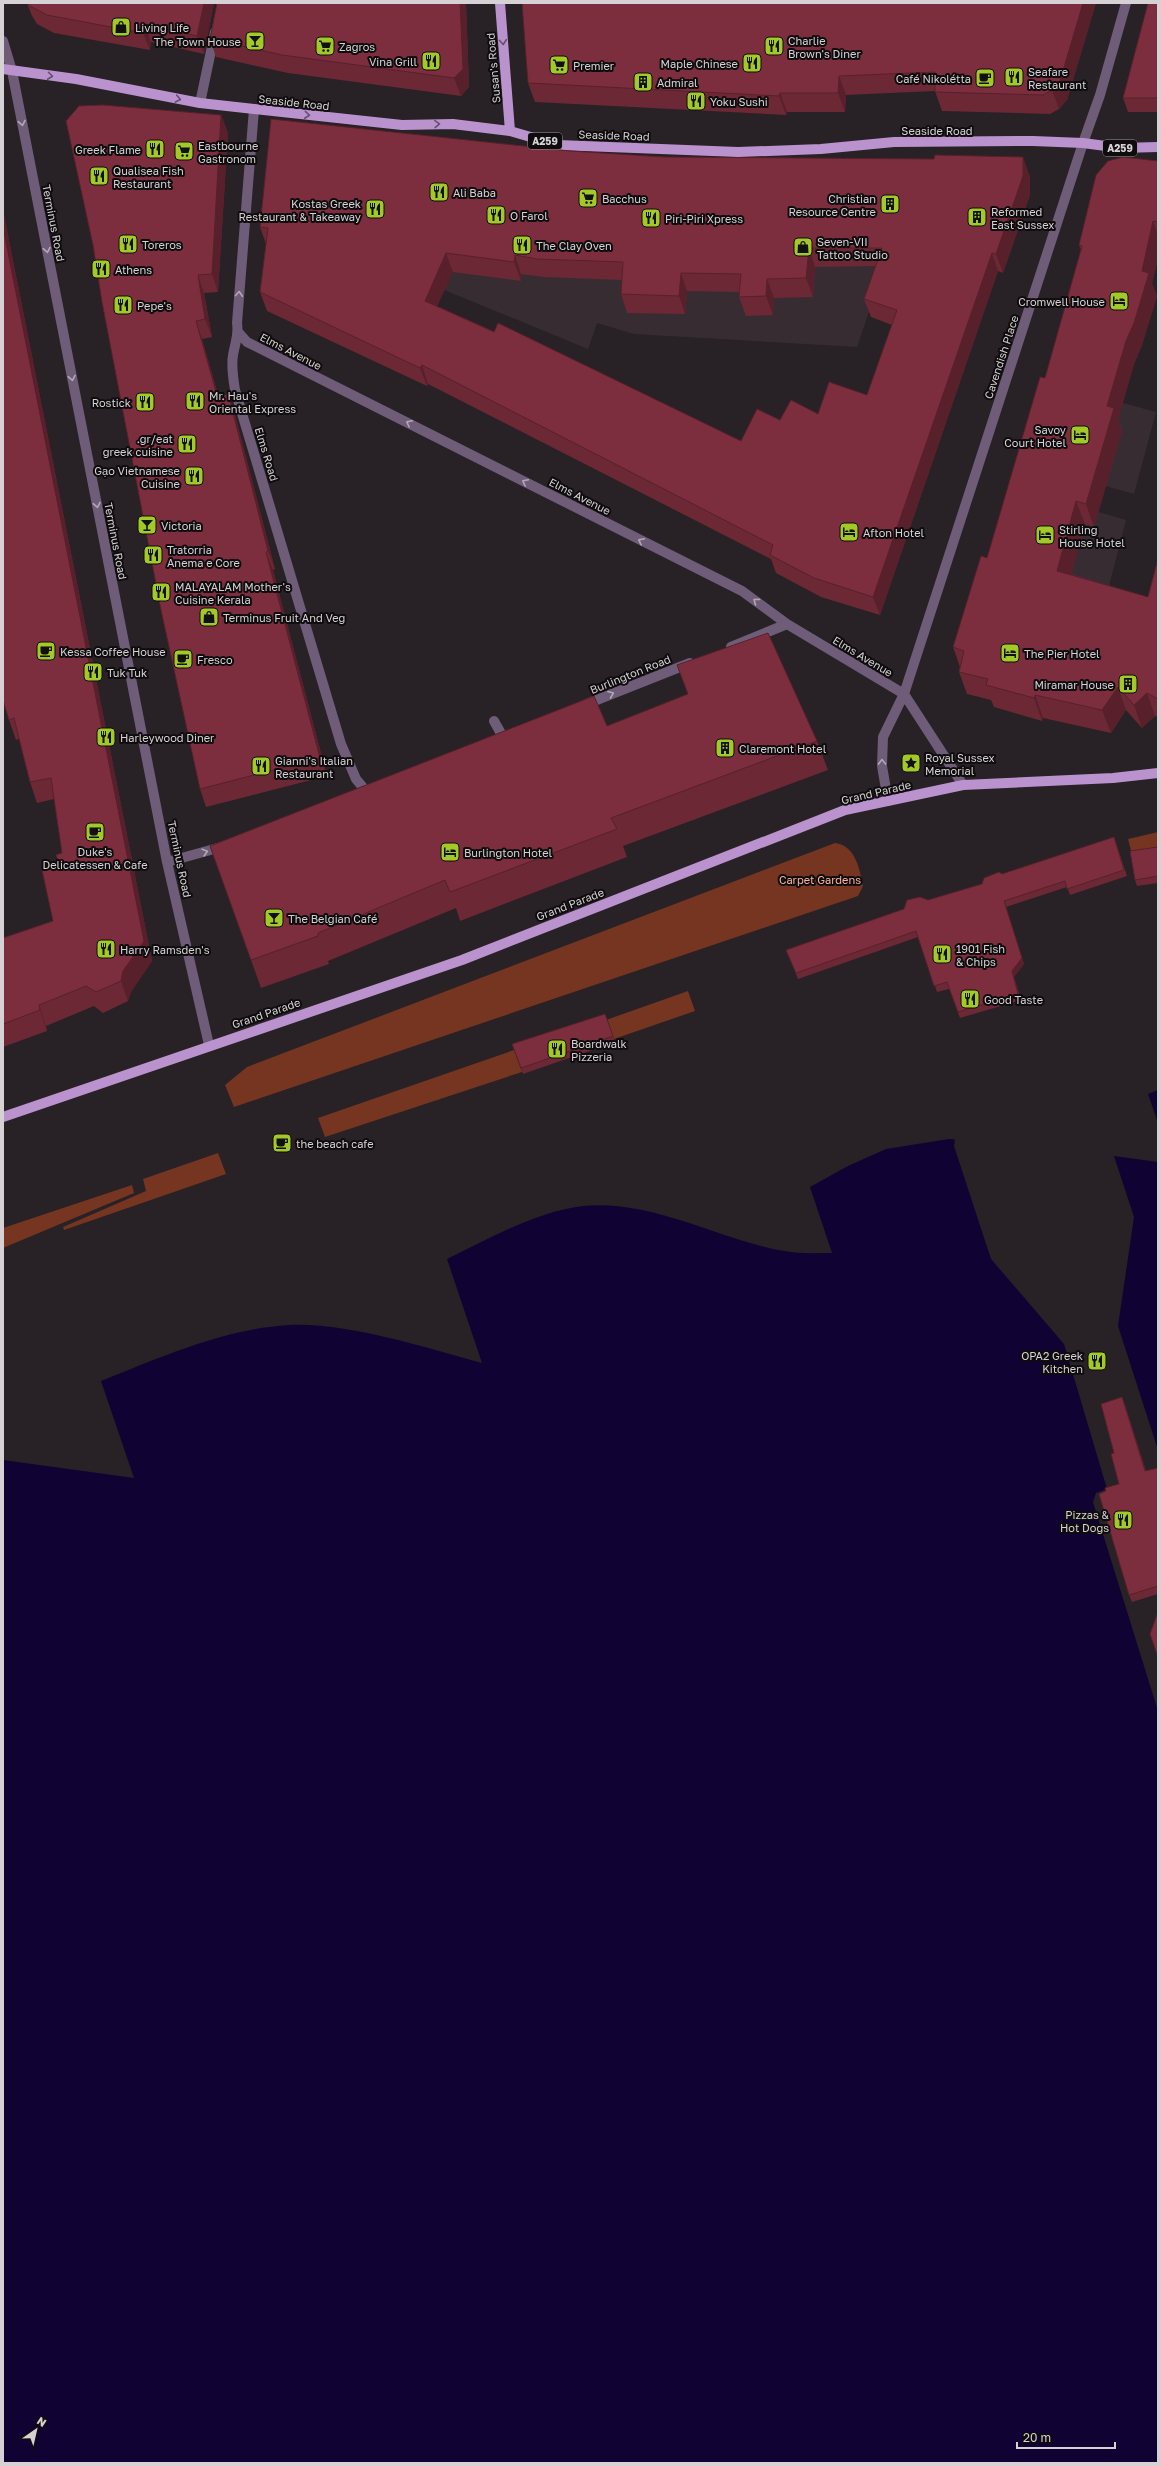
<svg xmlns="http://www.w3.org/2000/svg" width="1161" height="2466" font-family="'Golos Text',sans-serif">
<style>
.built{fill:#382c33}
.green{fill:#753520}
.water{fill:#100333}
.pier{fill:#282126}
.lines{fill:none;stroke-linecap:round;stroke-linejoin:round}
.minor{stroke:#6e5c78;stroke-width:10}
.major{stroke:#ba93ce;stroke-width:10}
.wall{fill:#6c2835;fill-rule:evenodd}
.shaded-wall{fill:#58202b}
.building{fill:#7d2e3e;stroke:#58202b;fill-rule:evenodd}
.oneway{stroke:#64506e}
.oneway2{stroke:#b2a8b4}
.labels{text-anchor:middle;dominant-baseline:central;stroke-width:4;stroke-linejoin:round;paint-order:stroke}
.shield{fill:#0f0c0e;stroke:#9a9699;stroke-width:1}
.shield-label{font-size:10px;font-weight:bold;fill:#d6d1d4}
.poi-label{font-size:11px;fill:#d6d1d4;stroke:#0f0c0e;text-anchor:start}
.street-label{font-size:11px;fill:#d6d1d4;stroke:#0f0c0e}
.park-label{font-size:11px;fill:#f7b49e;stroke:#0f0c0e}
</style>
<rect width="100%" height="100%" fill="#282126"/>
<path class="built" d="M942 173 1030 176V195L893 241 857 347 634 334 597 323 588 349 362 256Z
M1123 403 1156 412 1134 494 1080 479Z
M1009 486 1126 520 1108 590 1079 591Z"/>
<path class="green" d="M1158 832V853L1133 858 1128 839Z
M835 843C855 845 860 869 863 886L858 896 234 1107 225 1085 247 1067Z
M688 991 695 1011 614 1039 606 1020Z
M514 1050 522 1072 325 1137 318 1118Z
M218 1153 226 1174 64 1230 63 1227 146 1191 143 1179Z
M132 1185 134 1193 3 1248V1228Z"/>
<path class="water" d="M1158 1090V1123L1148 1094Z
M949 1139 1049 1147 1158 1162V2463H3V1460L134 1478 101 1381C161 1357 224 1329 289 1325 346 1322 427 1348 482 1363L447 1259C490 1238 535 1212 583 1206 652 1199 717 1239 784 1251 799 1254 817 1253 832 1253L810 1187 848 1166 886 1149Z"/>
<path class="pier" d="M955 1138 1050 1145 1113 1153 1134 1217 1118 1326 1158 1450V1711L1093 1502 1096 1493 1107 1489 1064 1344 991 1259 954 1146Z"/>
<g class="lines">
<path class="minor" d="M3 41 12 71 167 862 209 1045
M200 103 215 32
M254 109 237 323C239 335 235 343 233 355 231 366 233 378 235 390L341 744 356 779 366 791
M239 333 247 342 742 591 787 624 904 694 1083 143 1100 95 1126 3
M731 647 787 624
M584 705 690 663
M494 721 503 737
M888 801 882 766 883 737 904 694 963 785
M167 862 225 846"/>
<path class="major" d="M500 3 510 131
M3 69 76 79 200 103 254 109 402 125 453 124 510 131 558 145 738 152 821 149 894 142 1033 141 1083 143 1121 148 1158 147
M3 1117 462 960 845 810 963 785 1113 778 1158 773"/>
</g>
<path class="wall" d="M27 3H214L204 54 151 42 150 50 54 33 37 24 32 16Z
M217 3H466L469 87 461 96 288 73 216 57 210 39Z
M1096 3 1067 100 1059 109 1050 114 942 111 935 91 846 95 845 112H787L786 115 535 102 528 83Z
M1158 3V112H1128L1123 98Z
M221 115 228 133 218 292 204 293 212 337 202 339 219 398 234 411 275 569 273 570 327 776 206 807 200 789 102 302Z
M570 151 664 157 1030 176V195L1003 273 998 271 880 615 821 597 776 573 771 559 428 384 427 386 267 311 260 292 266 244 260 227ZM876 266 864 299 871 317 892 325 867 395 818 414 780 420 741 441 437 306 453 272 521 281V274L544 277 622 280 621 294 627 313 685 314 687 291 739 292V297L746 316 773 315 774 298 813 297 815 267Z
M1158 161V259L1152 283 1157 296 1142 345 1134 364 1118 419 1122 431 1094 527 1085 524 1071 574 1148 597 1158 559V717L1155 716 1142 728 1126 710 1111 733 1043 718 1042 721 994 707 991 700 967 694 959 672 960 667 953 647 987 558 1045 378 1081 250 1079 245Z
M3 210 152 961 131 992 128 1001 103 1013 94 1006 46 1026 47 1031 3 1047V938L53 921 60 865 56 855 62 853 54 799 37 803 30 782 19 739 16 740 9 720 3 700Z
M607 726 817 741 828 770 623 846 627 857 460 921 456 908 328 961 329 964 261 988 210 846Z
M1114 837 1127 876 1070 895 1067 887 1006 907 1024 964 1014 977 1021 1000 960 1018 949 989 937 992 918 937 798 979 786 950 904 909 928 900 982 884 1002 874Z
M1158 847V883L1137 886 1135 880Z
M605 1014 615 1042 523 1074 512 1044Z
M1125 1405 1146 1471 1158 1468V1594L1132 1602 1129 1595 1106 1491 1119 1484 1114 1453Z"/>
<path class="shaded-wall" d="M204 3H214L204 54 197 36Z
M460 3H466L469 87 461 96 454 78Z
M1083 3H1096L1067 100 1059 109 1052 90Z
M145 24 151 42 150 50 143 33Z
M839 76 846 95 845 112 838 93Z
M780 93 787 112 786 115 779 96Z
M221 115 228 133 218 292 212 274Z
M1023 157 1030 176V195L1003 273 996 254Z
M3 210 152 961 131 992 128 1001 121 981 3 227Z
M1153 221 1158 235V259L1152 283 1157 296 1142 345 1134 364 1118 419 1122 431 1094 527 1086 504 1107 406 1142 271Z
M809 248 815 267 813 297 806 278Z
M446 253 453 272 431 319 425 301Z
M992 253 998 271 880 615 873 597Z
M515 255 521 274V281L514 262Z
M681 273 687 291 685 314 679 296Z
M198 275 204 293 212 337 205 319Z
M767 279 774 298 773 315 766 296Z
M196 321 202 339 224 417 218 399Z
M422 365 428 384 427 386 420 368Z
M228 393 234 411 275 569 268 551Z
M1076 501 1085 524 1066 593 1057 571Z
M266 552 273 570 327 776 320 758Z
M1118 687 1126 710 1111 733 1102 710Z
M1147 693 1155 716 1142 728 1134 705Z
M1035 695 1043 718 1042 721 1034 698Z
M1004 901 1024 964 1014 977 1021 1000 1012 971Z
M39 1005 46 1026 47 1031 40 1010Z
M1122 1397 1125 1405 1148 1479 1145 1471Z"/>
<path class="building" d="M28 3H204L197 36 145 24 143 33 47 15 30 6Z
M217 3H460L463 69 454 78 282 55 210 39Z
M522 3H1083L1060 81 1052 90 1043 95 935 92V72L839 76 838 93H780L779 96 528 83Z
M1148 3H1158V98H1123Z
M103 105 221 115 212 274 198 275 205 319 196 321 218 399 228 393 268 551 266 552 320 758 200 789 161 610 102 302 93 245 66 121 79 106Z
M271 119 570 151 664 157 934 159 935 155 1023 157V176L996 254 992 253 873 597 814 578 770 555 773 545 422 365 420 368 260 292 268 228 260 227ZM809 248H882L864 299 897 310 867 395 829 382 818 414 791 400 780 420 757 409 741 441 498 323 494 332 425 301 446 253 514 262 515 255 537 259 623 262 621 294 679 296 681 273 741 274 739 297 766 296 767 279 806 278Z
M1123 157 1158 161V222L1153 221 1142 271 1149 273 1134 323 1126 341 1107 406 1114 408 1086 504 1076 501 1057 571 1148 597 1158 559V699L1147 693 1134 705 1118 687 1102 710 1035 695 1034 698 986 685 988 679 959 672 964 651 953 647 981 556 987 558 1040 377 1045 378 1082 246 1079 245 1096 175 1108 161Z
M3 227 144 941 123 971 121 981 96 992 86 986 39 1005 40 1010 3 1024V938L53 921 42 870 60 865 56 855 62 853 51 778 30 782 14 718 9 720 3 700Z
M768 633 817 741 611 818 617 829 450 892 445 880 318 933V936L251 960 210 846 594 696 607 726 688 694 677 665Z
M1114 837 1124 870 1067 889 1065 881 1004 901 1022 958 1012 971 1018 994 958 1012 947 982 934 986 916 931 796 973 786 950 904 909 907 900 920 897 928 900 982 884 984 878 999 872 1002 874Z
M1158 847V876L1135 880 1130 851Z
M605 1014 613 1036 521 1068 512 1044Z
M1122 1397 1145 1471 1158 1468V1586L1129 1595 1099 1494 1106 1491 1105 1488 1119 1484 1111 1454 1114 1453 1101 1404Z
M1158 1612V1657L1150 1634Z"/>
<defs><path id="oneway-chevron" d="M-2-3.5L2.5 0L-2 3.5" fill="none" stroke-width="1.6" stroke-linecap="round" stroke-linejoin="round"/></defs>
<g class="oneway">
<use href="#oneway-chevron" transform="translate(503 42) rotate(85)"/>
<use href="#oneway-chevron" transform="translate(50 76) rotate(7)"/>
<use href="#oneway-chevron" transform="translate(178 99) rotate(11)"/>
<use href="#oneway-chevron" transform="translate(307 115) rotate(6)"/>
<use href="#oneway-chevron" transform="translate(437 124) rotate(-2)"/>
</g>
<g class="oneway2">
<use href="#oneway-chevron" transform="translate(22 123) rotate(79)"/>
<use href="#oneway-chevron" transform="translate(47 250) rotate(79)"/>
<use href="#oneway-chevron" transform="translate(239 294) rotate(-86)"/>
<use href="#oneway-chevron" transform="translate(72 378) rotate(79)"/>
<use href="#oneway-chevron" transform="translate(409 423) rotate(-153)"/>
<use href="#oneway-chevron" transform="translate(525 482) rotate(-153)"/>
<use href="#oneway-chevron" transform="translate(97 505) rotate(79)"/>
<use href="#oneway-chevron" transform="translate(641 541) rotate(-153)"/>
<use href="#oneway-chevron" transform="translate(756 601) rotate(-144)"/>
<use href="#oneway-chevron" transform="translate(611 694) rotate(-22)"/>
<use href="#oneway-chevron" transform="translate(882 762) rotate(-91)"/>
<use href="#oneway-chevron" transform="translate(205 852) rotate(-16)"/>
</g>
<defs>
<symbol id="shop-square" viewBox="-11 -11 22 22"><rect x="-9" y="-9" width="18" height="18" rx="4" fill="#a2c927" stroke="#0f0c0e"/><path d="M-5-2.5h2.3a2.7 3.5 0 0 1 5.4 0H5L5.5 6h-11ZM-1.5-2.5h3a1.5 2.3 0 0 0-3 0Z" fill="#111"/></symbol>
<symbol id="bar-square" viewBox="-11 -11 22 22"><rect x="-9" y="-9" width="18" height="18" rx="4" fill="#a2c927" stroke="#0f0c0e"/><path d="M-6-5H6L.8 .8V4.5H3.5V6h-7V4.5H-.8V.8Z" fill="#111"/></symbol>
<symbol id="supermarket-square" viewBox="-11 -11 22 22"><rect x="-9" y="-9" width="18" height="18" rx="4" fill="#a2c927" stroke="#0f0c0e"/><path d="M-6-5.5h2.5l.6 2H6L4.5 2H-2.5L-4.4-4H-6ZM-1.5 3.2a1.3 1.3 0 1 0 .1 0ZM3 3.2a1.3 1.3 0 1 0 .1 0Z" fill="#111"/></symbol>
<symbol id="restaurant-square" viewBox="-11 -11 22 22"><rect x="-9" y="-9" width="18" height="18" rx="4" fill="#a2c927" stroke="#0f0c0e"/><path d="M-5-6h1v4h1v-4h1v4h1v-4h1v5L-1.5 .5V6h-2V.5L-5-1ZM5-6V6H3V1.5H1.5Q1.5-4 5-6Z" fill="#111"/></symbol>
<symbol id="cafe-square" viewBox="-11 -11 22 22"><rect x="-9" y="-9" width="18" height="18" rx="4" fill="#a2c927" stroke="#0f0c0e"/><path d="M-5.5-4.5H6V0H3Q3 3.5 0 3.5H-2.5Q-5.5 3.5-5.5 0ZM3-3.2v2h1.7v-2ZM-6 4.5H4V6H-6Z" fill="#111"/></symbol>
<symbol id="building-square" viewBox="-11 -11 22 22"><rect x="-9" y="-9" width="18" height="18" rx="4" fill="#a2c927" stroke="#0f0c0e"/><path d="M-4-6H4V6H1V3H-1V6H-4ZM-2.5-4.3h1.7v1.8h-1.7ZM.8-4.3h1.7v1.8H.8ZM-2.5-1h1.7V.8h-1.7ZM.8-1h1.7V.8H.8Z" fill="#111"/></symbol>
<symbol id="hotel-square" viewBox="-11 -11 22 22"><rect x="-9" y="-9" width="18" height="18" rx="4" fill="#a2c927" stroke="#0f0c0e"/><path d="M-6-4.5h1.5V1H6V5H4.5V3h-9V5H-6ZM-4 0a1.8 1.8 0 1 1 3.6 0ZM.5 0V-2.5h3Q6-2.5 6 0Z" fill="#111"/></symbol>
<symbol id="sight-square" viewBox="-11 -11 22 22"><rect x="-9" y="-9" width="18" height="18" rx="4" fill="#a2c927" stroke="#0f0c0e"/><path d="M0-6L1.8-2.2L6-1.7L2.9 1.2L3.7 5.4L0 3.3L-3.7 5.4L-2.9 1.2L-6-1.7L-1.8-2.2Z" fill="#111"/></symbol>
</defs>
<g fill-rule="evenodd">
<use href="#shop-square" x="110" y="16" width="22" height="22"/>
<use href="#bar-square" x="244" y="30" width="22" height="22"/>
<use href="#supermarket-square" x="314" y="35" width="22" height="22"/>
<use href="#restaurant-square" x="763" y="35" width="22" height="22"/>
<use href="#restaurant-square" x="420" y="50" width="22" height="22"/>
<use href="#restaurant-square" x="741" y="52" width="22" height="22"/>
<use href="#supermarket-square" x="548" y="54" width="22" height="22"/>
<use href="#restaurant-square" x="1003" y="66" width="22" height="22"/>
<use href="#cafe-square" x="974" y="67" width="22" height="22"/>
<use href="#building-square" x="632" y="71" width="22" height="22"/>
<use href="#restaurant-square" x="685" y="90" width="22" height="22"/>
<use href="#restaurant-square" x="144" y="138" width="22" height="22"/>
<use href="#supermarket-square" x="173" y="140" width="22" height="22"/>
<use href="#restaurant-square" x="88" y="165" width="22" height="22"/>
<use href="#restaurant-square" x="428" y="181" width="22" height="22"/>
<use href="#supermarket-square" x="577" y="187" width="22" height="22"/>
<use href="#building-square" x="879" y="193" width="22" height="22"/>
<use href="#restaurant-square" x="364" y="198" width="22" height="22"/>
<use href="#restaurant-square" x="485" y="204" width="22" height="22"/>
<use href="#building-square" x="966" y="206" width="22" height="22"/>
<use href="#restaurant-square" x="640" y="207" width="22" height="22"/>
<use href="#restaurant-square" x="117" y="233" width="22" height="22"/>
<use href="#restaurant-square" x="511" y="234" width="22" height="22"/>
<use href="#shop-square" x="792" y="236" width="22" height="22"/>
<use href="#restaurant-square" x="90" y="258" width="22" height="22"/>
<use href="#hotel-square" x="1108" y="290" width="22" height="22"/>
<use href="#restaurant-square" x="112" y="294" width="22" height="22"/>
<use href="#restaurant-square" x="184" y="390" width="22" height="22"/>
<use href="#restaurant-square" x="134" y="391" width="22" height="22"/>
<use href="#hotel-square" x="1069" y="424" width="22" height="22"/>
<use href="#restaurant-square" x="176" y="433" width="22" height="22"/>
<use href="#restaurant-square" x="183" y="465" width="22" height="22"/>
<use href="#bar-square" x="136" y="514" width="22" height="22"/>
<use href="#hotel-square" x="838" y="521" width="22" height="22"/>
<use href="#hotel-square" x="1034" y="524" width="22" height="22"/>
<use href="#restaurant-square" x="142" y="544" width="22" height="22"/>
<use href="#restaurant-square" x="150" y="581" width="22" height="22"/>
<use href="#shop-square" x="198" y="606" width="22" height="22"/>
<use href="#cafe-square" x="35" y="640" width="22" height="22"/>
<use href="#hotel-square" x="999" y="642" width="22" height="22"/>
<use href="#cafe-square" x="172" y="648" width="22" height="22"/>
<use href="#restaurant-square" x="82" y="661" width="22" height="22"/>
<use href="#building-square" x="1117" y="673" width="22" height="22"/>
<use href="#restaurant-square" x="95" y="726" width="22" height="22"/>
<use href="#building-square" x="714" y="737" width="22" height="22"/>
<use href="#sight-square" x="900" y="752" width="22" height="22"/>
<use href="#restaurant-square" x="250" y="755" width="22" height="22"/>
<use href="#cafe-square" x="84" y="821" width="22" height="22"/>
<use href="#hotel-square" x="439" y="841" width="22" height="22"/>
<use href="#bar-square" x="263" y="907" width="22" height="22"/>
<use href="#restaurant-square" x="95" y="938" width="22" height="22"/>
<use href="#restaurant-square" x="931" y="943" width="22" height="22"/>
<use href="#restaurant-square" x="959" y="988" width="22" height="22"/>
<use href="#restaurant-square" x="546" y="1038" width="22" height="22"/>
<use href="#cafe-square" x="271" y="1132" width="22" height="22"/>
<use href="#restaurant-square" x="1086" y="1350" width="22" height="22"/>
<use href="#restaurant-square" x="1112" y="1509" width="22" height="22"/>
</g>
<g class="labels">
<g class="shield">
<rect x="528" y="133" width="34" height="16" rx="3"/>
<rect x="1103" y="140" width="34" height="16" rx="3"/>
</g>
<g class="shield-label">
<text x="545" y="141">A259</text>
<text x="1120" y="148">A259</text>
</g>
<g class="poi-label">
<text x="135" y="27">Living Life</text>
<text x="788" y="40">Charlie<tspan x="788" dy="13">Brown's Diner</tspan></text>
<text x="241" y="41" text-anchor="end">The Town House</text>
<text x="339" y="46">Zagros</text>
<text x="417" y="61" text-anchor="end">Vina Grill</text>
<text x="738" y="63" text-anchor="end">Maple Chinese</text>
<text x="573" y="65">Premier</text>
<text x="1028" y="71">Seafare<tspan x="1028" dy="13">Restaurant</tspan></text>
<text x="971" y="78" text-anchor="end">Café Nikolétta</text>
<text x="657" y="82">Admiral</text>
<text x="710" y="101">Yoku Sushi</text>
<text x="198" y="145">Eastbourne<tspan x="198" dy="13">Gastronom</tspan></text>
<text x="141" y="149" text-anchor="end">Greek Flame</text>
<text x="113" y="170">Qualisea Fish<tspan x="113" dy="13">Restaurant</tspan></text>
<text x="453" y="192">Ali Baba</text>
<text x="602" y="198">Bacchus</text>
<text x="876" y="198" text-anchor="end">Christian<tspan x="876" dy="13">Resource Centre</tspan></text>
<text x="361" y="203" text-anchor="end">Kostas Greek<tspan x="361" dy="13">Restaurant &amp; Takeaway</tspan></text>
<text x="991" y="211">Reformed<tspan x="991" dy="13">East Sussex</tspan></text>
<text x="510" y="215">O Farol</text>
<text x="665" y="218">Piri-Piri Xpress</text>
<text x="817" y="241">Seven-VII<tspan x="817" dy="13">Tattoo Studio</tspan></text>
<text x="142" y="244">Toreros</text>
<text x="536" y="245">The Clay Oven</text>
<text x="115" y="269">Athens</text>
<text x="1105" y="301" text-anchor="end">Cromwell House</text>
<text x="137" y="305">Pepe's</text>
<text x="209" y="395">Mr. Hau's<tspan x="209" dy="13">Oriental Express</tspan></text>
<text x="131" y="402" text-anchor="end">Rostick</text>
<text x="1066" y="429" text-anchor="end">Savoy<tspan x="1066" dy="13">Court Hotel</tspan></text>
<text x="173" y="438" text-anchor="end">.gr/eat<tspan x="173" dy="13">greek cuisine</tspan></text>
<text x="180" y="470" text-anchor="end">Gạo Vietnamese<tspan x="180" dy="13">Cuisine</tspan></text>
<text x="161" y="525">Victoria</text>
<text x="1059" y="529">Stirling<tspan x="1059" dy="13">House Hotel</tspan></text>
<text x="863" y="532">Afton Hotel</text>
<text x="167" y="549">Tratorria<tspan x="167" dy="13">Anema e Core</tspan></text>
<text x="175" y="586">MALAYALAM Mother's<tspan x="175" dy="13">Cuisine Kerala</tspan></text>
<text x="223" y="617">Terminus Fruit And Veg</text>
<text x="60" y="651">Kessa Coffee House</text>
<text x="1024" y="653">The Pier Hotel</text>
<text x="197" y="659">Fresco</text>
<text x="107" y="672">Tuk Tuk</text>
<text x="1114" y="684" text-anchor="end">Miramar House</text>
<text x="120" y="737">Harleywood Diner</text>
<text x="739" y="748">Claremont Hotel</text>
<text x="925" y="757">Royal Sussex<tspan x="925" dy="13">Memorial</tspan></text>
<text x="275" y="760">Gianni's Italian<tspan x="275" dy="13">Restaurant</tspan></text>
<text x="95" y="851" text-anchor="middle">Duke's<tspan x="95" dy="13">Delicatessen &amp; Cafe</tspan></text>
<text x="464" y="852">Burlington Hotel</text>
<text x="288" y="918">The Belgian Café</text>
<text x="956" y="948">1901 Fish<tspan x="956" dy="13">&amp; Chips</tspan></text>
<text x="120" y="949">Harry Ramsden's</text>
<text x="984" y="999">Good Taste</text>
<text x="571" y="1043">Boardwalk<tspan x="571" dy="13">Pizzeria</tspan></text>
<text x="296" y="1143">the beach cafe</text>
<text x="1083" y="1355" text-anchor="end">OPA2 Greek<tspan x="1083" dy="13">Kitchen</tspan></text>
<text x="1109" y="1514" text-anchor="end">Pizzas &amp;<tspan x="1109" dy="13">Hot Dogs</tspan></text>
</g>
<g class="street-label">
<text transform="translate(493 68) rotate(-95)">Susan's Road</text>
<text transform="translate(294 102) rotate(6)">Seaside Road</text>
<text x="937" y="130">Seaside Road</text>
<text transform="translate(614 135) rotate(2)">Seaside Road</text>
<text transform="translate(54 223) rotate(79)">Terminus Road</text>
<text transform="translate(291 351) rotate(27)">Elms Avenue</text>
<text transform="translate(1001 357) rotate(-72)">Cavendish Place</text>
<text transform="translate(267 454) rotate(73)">Elms Road</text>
<text transform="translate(580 496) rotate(27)">Elms Avenue</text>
<text transform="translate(116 541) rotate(79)">Terminus Road</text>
<text transform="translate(863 656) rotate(31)">Elms Avenue</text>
<text transform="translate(630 674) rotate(-22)">Burlington Road</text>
<text transform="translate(876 792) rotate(-13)">Grand Parade</text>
<text transform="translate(180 859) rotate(78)">Terminus Road</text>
<text transform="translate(570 904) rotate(-21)">Grand Parade</text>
<text transform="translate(266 1013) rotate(-19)">Grand Parade</text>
</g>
<g class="park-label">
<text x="820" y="879">Carpet Gardens</text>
</g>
</g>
<rect width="1161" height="2466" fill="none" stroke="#d6d1d4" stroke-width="8"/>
<g transform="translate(36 2430) rotate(34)" stroke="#0f0c0e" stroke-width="3" paint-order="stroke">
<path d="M0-3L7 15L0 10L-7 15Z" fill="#d6d1d4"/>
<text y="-6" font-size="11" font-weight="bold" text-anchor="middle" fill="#d6d1d4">N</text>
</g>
<path d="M1017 2442v6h98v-6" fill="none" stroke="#d6d1d4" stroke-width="2"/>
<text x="1023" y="2442" font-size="12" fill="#d6d1d4" stroke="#0f0c0e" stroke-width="3" paint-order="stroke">20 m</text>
</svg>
